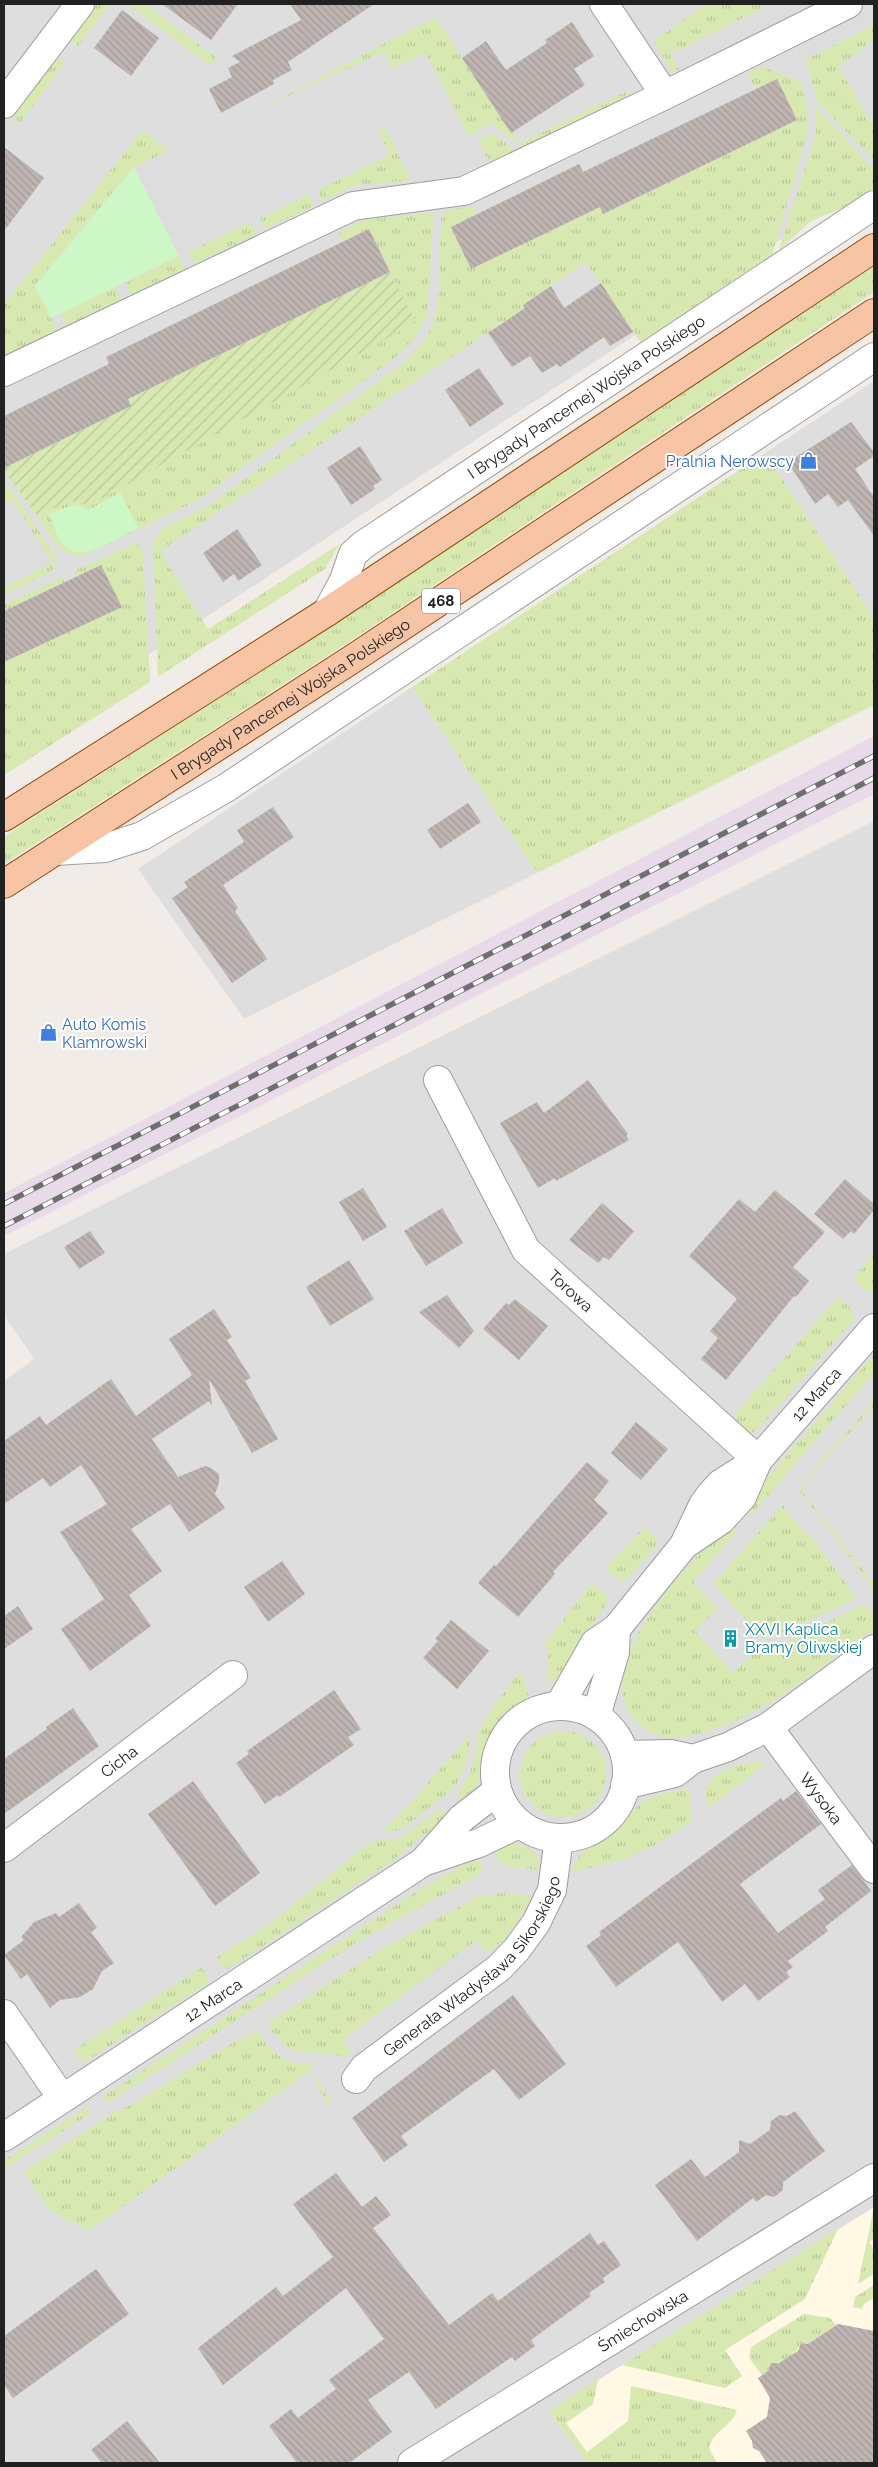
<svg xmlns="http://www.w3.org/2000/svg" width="878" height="2467" font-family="Raleway,sans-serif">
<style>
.residential{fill:#dfdede}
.education{fill:#fef8e4}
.railway{fill:#e9dae9}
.grass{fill:url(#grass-tufts)}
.park{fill:#cef7c8}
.garden{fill:url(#garden-furrows)}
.parking{fill:#ddd}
.building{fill:url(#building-back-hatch)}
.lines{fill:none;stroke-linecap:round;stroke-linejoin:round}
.minor-casing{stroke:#9e9e9e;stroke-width:30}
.major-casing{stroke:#964a07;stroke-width:30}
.minor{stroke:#fff;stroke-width:28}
.major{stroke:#f8c4a6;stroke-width:28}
.rail-casing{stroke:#6f6f6f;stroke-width:5.5}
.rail{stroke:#fff;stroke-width:4;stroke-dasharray:11;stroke-linecap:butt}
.labels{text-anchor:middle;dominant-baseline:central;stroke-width:4;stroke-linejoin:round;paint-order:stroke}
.shield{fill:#fff;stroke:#646464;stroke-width:1}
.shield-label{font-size:15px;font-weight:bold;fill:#212121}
.street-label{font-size:16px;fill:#212121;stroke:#fff}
.shop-label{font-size:16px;fill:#366cbe;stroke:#fff;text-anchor:end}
.culture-label{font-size:16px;fill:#0d838f;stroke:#fff;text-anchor:start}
</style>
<defs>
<pattern id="grass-tufts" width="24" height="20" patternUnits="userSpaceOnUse" patternTransform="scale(1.25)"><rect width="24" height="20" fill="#d7e8b1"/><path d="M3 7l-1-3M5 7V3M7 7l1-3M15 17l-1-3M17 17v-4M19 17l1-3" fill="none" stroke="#b8c798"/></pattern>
<pattern id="garden-furrows" width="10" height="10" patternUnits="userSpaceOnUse" patternTransform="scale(1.25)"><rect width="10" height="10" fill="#d7e8b1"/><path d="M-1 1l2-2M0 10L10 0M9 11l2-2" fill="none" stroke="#b8c798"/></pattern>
<pattern id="building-back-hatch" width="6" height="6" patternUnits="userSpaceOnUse" patternTransform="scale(1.25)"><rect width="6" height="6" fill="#beb4b1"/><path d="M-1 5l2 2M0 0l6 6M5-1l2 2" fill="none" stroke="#a39a98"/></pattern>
</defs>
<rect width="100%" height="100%" fill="#f1ece8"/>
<path class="residential" d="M4 4H874V178L4 750Z
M874 381V618L765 453Z
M412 687 537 873 244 1019 138 869Z
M874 821V2463H4V1381L34 1359 4 1315V1254Z"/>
<path class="education" d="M874 2207V2463H587L549 2411Z"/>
<path class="railway" d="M874 736V794L4 1236V1193Z"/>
<path class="grass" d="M95 4H110L77 48 71 37Z
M127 4H144L217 58 211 66Z
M708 4H771L671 54 680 70 672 71 653 41Z
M435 17 520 143 627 91 630 97 523 149 491 123 468 136 426 53 392 69 383 52 256 111Z
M874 25V40L838 67 874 126V160L816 100 806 59Z
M56 55 65 63 20 123 11 116Z
M761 66 802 82 808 115V132L772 255 641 343 586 262 523 305 525 308 160 551 208 629 339 544 325 569 158 677 153 543 163 528 207 507 405 362C415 352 425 342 431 329 443 303 439 248 441 218L446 210 472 206 477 214 451 227 471 269 600 207 604 214 797 120 777 79 755 89 747 73Z
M816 108 874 169V188L849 205 811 221 779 250 816 133Z
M385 127 411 180 356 185 322 201 317 190 389 155 378 130Z
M143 130 169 151 134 167 35 285 58 332 4 358V304Z
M493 133 519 154 492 167 478 141Z
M309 194 314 206 265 229 260 218Z
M434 212 427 312C422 332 411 343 396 357L196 501 86 555C63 563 47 530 36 514L75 501 416 322 369 229 343 241 338 233 363 220Z
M250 222 257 234 195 264 188 252Z
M179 256 186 269 131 295 125 283Z
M874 264V292L344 645 4 864V837L331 625Z
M115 287 121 300 67 326 60 313Z
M765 453 874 618V705L537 873 412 687Z
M4 480 55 555 57 563 50 572 4 595V587L52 563 11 498 4 508Z
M136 543 143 549 150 682 4 775V662L122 607 101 565 77 577 74 571Z
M62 577 65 582 6 610 4 605Z
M874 1254V1292L867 1291 853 1279Z
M838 1297 851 1308 854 1320 776 1409 770 1412V1417L751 1434H748L729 1421Z
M874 1355V1373L753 1513H747L742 1508 800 1440H804L805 1434Z
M874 1401V1406L800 1488 874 1584V1590L798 1488Z
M783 1505 788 1513 818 1546 857 1598 765 1640 713 1584Z
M729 1522 735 1528 736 1533 693 1582 718 1609 695 1631 733 1673 757 1651 760 1654 863 1605 874 1614V1629C816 1669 759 1722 688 1736 669 1740 649 1736 636 1721 584 1666 693 1561 729 1522Z
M644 1527 656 1538 657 1545 626 1580 620 1581 605 1568Z
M592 1583 607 1596V1603L586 1633 559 1682H552L546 1676 549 1654 544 1644Z
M520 1671C524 1678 529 1690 528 1697 526 1705 503 1721 497 1731 479 1758 490 1777 463 1804L458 1799C459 1788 468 1778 472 1767 477 1754 475 1741 480 1729 486 1712 509 1687 520 1671Z
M520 1774a43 43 0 1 1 86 0a43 43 0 1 1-86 0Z
M471 1733 468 1760 455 1787 401 1830 381 1832 409 1805Z
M757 1762 767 1763 708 1808C708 1802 705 1794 706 1788 709 1773 744 1762 757 1762Z
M686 1789 690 1793 692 1820C648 1854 626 1860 572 1872 577 1847 602 1844 617 1827 627 1817 635 1806 648 1799 660 1793 673 1792 686 1789Z
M438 1810 444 1811 449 1816 392 1861 228 1969 222 1968 216 1958 269 1924 372 1841 401 1838Z
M511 1843C529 1844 539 1854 541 1871 514 1863 508 1876 492 1850Z
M476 1858 482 1868 481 1874 362 1939 108 2103 104 2096 425 1886Z
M502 1893 533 1896 507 1937 487 1954 477 1940 343 2040 351 2052 345 2058C309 2043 298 2069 269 2027L271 2021 382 1949 477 1897Z
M202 1967 209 1977 208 1983 83 2063 74 2050Z
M254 2032 260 2033C272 2053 287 2067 312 2063V2070L331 2101 328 2107 311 2070 89 2231 51 2211 23 2172 115 2112 135 2103 215 2053Z
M87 2107 91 2113 6 2168 5 2160Z
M874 2207V2239L869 2242 874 2249V2274L858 2284Z
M838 2229 805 2299 725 2350 742 2376 725 2388 622 2365Z
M874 2285V2298L864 2304 862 2309 853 2307 855 2297Z
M804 2314 830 2318 836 2325 808 2344 801 2343C796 2355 784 2363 771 2363L768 2371 762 2375 749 2358 751 2347Z
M598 2379 593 2404 566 2423 587 2452 628 2421 631 2386 737 2410C732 2427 713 2430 709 2448L717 2463H587L549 2411Z"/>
<path class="park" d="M134 167 179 256 51 318 35 286Z
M120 492 138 528C119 537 82 564 64 546 57 538 53 523 49 514L75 504 89 510Z"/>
<path class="garden" d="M390 272 416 322 88 506 75 501 36 514 4 471V468L131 406 128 399Z"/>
<path class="parking" d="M771 4H874V25L804 60 781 20 680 70 670 54Z
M384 52 401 87 435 72 475 150 411 180 385 127 378 131 390 155 179 256 134 167Z
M11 498 52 563 4 587V508Z
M473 1943 479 1951 489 1953 492 1957 358 2055 347 2037Z"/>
<path class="building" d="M162 4H238L211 40Z
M290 4H374L288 62 292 70 273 80 274 84 221 113 209 89 232 77 228 68 240 62 232 56 301 20Z
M122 10 159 38 131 76 94 48Z
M572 22 594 56 574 69 585 85 511 133 462 58 486 41 506 70 547 43 545 40Z
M777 79 797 120 603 214 600 207 471 269 451 227 579 164 583 172Z
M4 147 44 178 4 231Z
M369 229 390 272 128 399 131 406 4 468V416L109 364 106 357Z
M601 283 633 332 610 346 604 337 560 367 557 364 542 373 530 356 512 367 488 333 525 308 523 305 551 286 564 308Z
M479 368 504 404 470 427 445 390Z
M851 422 874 452V456L855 469 874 497V536L848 500 838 507 828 494 815 504 788 462Z
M360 446 382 480 373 486 375 489 351 505 327 468Z
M237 529 262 565 238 581 234 574 223 582 203 553Z
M101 565 122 607 4 662V611Z
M468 803 481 822 440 849 427 830Z
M273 807 294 837 223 885 238 908 235 911 267 959 232 983 172 898 188 887 184 882 244 842 237 830Z
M588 1080 628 1134 626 1136 629 1140 556 1181 555 1178 538 1188 500 1123 537 1102 544 1113Z
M845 1179 874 1204V1210L854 1234 851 1231 843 1239 814 1214Z
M363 1188 387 1227 363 1241 339 1202Z
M775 1190 825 1232 793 1267 809 1281 796 1297 794 1296 726 1380 701 1359 718 1338 710 1331 737 1299 689 1256 739 1199 755 1212Z
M602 1203 634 1231 609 1260 604 1257 598 1263 569 1240Z
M442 1208 463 1243 426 1266 404 1231Z
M90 1231 105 1253 79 1269 64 1247Z
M349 1260 374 1299 330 1326 306 1287Z
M447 1295 474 1331 459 1348 419 1312Z
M515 1299 548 1326 519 1360 483 1329 506 1303 509 1305Z
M214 1309 232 1337 227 1340 251 1378 245 1381 278 1439 252 1453 209 1379 212 1406 209 1401 152 1439 178 1477 205 1466 211 1468 219 1474V1483L215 1494 225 1508 189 1532 170 1504 131 1529 162 1571 129 1595 151 1626 90 1671 61 1629 104 1599 60 1532 107 1504 81 1465 50 1487 43 1478 4 1504V1441L40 1416 46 1425 111 1379 136 1416 192 1375 169 1339Z
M636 1422 668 1449 641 1480 611 1453Z
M587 1462 609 1481 594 1500 608 1513 553 1572 555 1574 518 1617 478 1583 494 1565 496 1566Z
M282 1561 305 1594 268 1622 244 1587Z
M18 1606 33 1629 4 1649V1616Z
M451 1620 489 1651 457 1689 423 1658 438 1641 435 1639Z
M334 1690 361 1729 348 1737 354 1745 279 1797 278 1795 265 1804 236 1763 249 1754 247 1751Z
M73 1708 99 1746 4 1814V1759L47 1729 46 1727Z
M193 1781 260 1873 215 1906 148 1814Z
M796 1791 821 1824 740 1884 778 1933 825 1899 818 1890 852 1865 871 1891 825 1927 828 1931 788 1961 793 1967 786 1972 790 1977 758 2001 745 1984 722 2002 678 1942 616 1987 586 1946 601 1935 599 1932 748 1822 781 1798 783 1801Z
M79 1903 97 1928 91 1932 114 1963 102 1971 93 1989 80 1997 60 2000 50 2008 27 1974 21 1979 4 1955 24 1940 21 1937 34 1922 56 1913 59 1917Z
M513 1995 566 2064 519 2100 494 2069 401 2136 408 2145 384 2162 352 2118Z
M795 2111 825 2151 783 2182V2190L774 2197 766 2195 756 2202 753 2198 697 2241 655 2185 691 2159 705 2177 739 2152V2140L750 2144 770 2130 771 2121 779 2115 787 2116Z
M336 2173 362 2207 376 2196 391 2215 373 2228 449 2325 492 2293 498 2301 590 2233 598 2245 604 2241 621 2265 603 2278 605 2282 589 2293 591 2296 531 2340 535 2346 515 2361 512 2357 436 2409 409 2372 368 2400 392 2432 349 2463H297L269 2426 291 2409 298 2418 336 2389 329 2380 384 2339 346 2288 223 2385 198 2348 276 2287 283 2296 333 2257 293 2204Z
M96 2269 129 2314 13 2398 4 2385V2336Z
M838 2324 874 2331V2463H767L759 2451 753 2448 752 2441 746 2431 767 2417 770 2398 758 2378 768 2371 771 2363H779L798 2351 801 2343 808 2344Z
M127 2421 160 2463H102L91 2450Z"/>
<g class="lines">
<defs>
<g id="minor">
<path d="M604 4 665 95"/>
<path d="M4 104 80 4"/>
<path d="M4 372 353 206 464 191 665 95 848 4"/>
<path id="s1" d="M327 612 344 580 353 554 363 545 874 205"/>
<path d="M55 851 105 848 142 836 226 788 874 357"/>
<path id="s2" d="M438 1080 526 1250 758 1460"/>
<path d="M684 1545 721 1520 742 1497 758 1460"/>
<path id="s3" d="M559 1706 595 1643 616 1629 684 1545 703 1505 711 1494 720 1484 758 1460 874 1328"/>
<circle cx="561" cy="1772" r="66"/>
<path d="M596 1716 615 1652 616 1629"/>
<path id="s4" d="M768 1727 874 1869"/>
<path d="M625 1755 670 1754 693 1759"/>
<path d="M625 1785 675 1773 693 1759 728 1747 768 1727 874 1649"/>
<path id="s5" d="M4 1848 233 1675"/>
<path d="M424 1861 462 1818 497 1791"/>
<path d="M4 2014 62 2098"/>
<path id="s6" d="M356 2079 364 2068 499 1968 517 1949 536 1923 552 1890 559 1838"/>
<path id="s7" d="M4 2137 423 1862 479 1843 519 1824"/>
<path id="s8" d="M412 2463 874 2178"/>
</g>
<g id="major">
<path d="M4 817 327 612 874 248"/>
<path id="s9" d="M4 884 354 658 874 313"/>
</g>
</defs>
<use href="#minor" class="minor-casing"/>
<use href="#major" class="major-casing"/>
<use href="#minor" class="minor"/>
<use href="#major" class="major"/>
<defs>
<path id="rail" d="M4 1204 874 756
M4 1226 874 778"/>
</defs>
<use href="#rail" class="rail-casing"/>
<use href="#rail" class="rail"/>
</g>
<defs>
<symbol id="shop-bare" viewBox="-9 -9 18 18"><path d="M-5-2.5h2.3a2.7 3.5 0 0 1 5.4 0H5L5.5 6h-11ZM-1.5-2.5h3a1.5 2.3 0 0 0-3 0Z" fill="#3f7fe0" stroke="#fff" stroke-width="2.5" paint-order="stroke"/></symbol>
<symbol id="building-bare" viewBox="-9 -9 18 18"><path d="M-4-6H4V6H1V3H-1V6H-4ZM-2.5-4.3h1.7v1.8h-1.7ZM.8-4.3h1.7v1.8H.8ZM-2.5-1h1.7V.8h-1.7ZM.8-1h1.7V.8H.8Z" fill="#0f9aa8" stroke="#fff" stroke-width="2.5" paint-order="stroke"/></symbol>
</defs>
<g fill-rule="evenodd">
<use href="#shop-bare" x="796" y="448" width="25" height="25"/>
<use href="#shop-bare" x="36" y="1020" width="25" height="25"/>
<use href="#building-bare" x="718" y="1626" width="25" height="25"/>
</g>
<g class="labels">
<rect class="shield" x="422" y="588.5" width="38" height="25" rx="4"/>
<g class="shield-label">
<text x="441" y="601">468</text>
</g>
<g class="street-label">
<text stroke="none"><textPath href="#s1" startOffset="345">I Brygady Pancernej Wojska Polskiego</textPath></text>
<text stroke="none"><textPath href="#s9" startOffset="341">I Brygady Pancernej Wojska Polskiego</textPath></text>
<text stroke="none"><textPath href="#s2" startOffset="252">Torowa</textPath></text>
<text stroke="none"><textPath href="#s3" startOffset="410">12 Marca</textPath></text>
<text stroke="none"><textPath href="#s5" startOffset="144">Cicha</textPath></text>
<text stroke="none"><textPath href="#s4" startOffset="89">Wysoka</textPath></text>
<text stroke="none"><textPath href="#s6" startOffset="165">Generała Władysława Sikorskiego</textPath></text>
<text stroke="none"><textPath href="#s7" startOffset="250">12 Marca</textPath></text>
<text stroke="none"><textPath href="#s8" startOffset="271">Śmiechowska</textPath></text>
</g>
<g class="shop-label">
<text x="794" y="461">Pralnia Nerowscy</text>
<text x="62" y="1024" text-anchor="start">Auto Komis<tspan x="62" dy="18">Klamrowski</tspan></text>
</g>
<g class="culture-label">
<text x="745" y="1629">XXVI Kaplica<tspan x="745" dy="18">Bramy Oliwskiej</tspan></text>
</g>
</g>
<rect width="878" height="2467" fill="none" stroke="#212121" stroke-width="10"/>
</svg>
